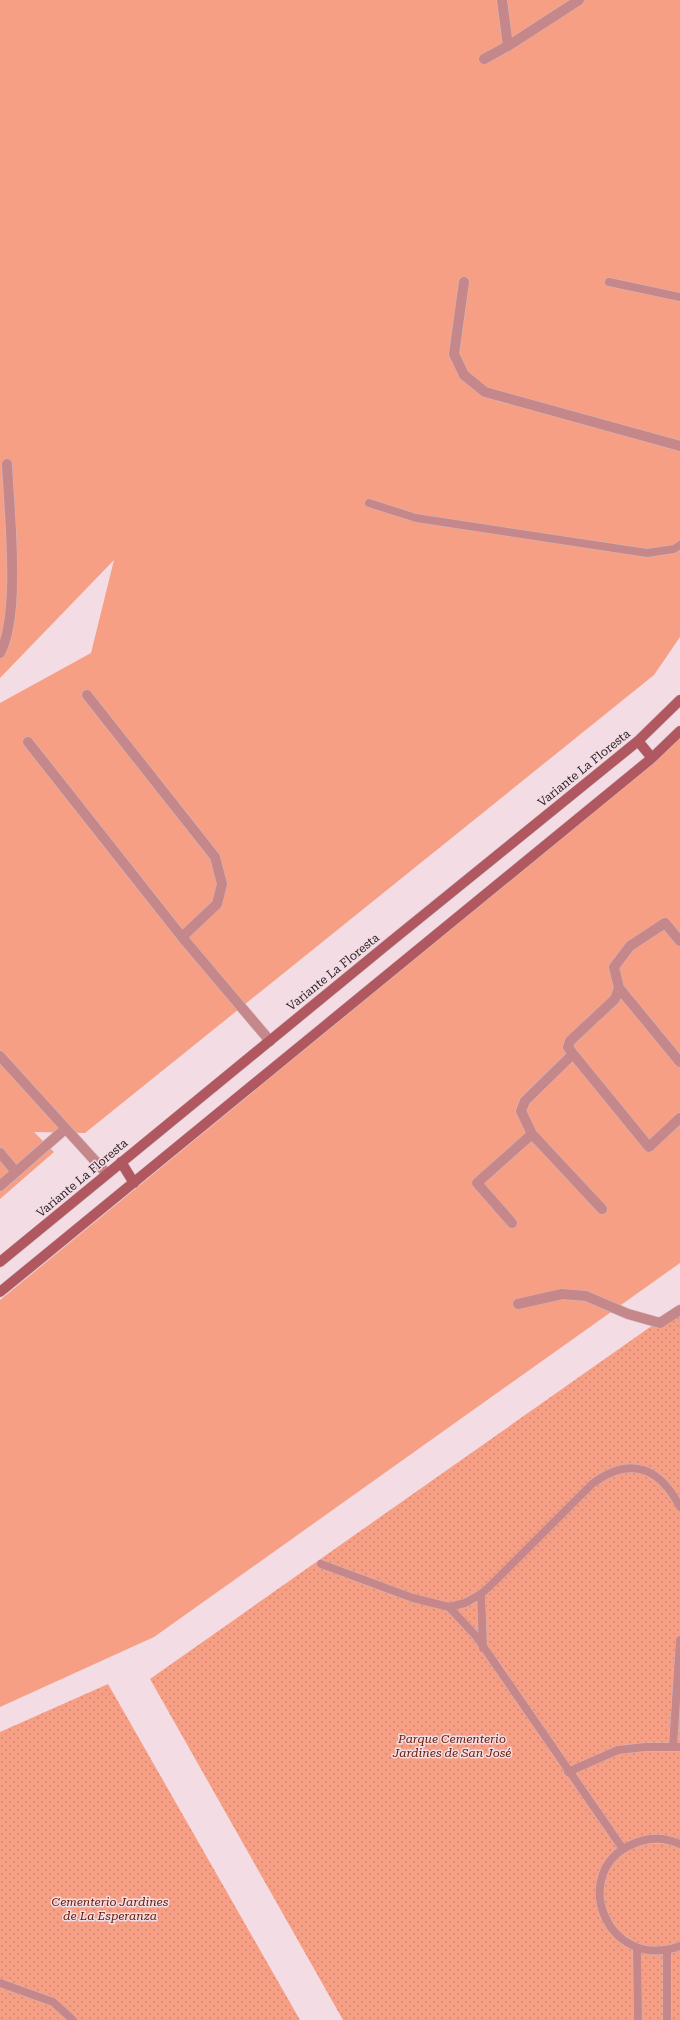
<svg xmlns="http://www.w3.org/2000/svg" width="680" height="2020" font-family="'Roboto Serif',serif">
<style>
.grass{fill:#f69f85}
.park{fill:url(#park-dots)}
.lines{fill:none;stroke-linecap:round;stroke-linejoin:round}
.service-casing{stroke:#cebac1;stroke-width:9}
.minor-casing{stroke:#cebac1;stroke-width:11}
.secondary-casing{stroke:#cebac1;stroke-width:11}
.service{stroke:#c6878a;stroke-width:8}
.minor{stroke:#c6878a;stroke-width:10}
.secondary{stroke:#b1575f;stroke-width:10}
.labels{text-anchor:middle;dominant-baseline:central;stroke-width:3;stroke-linejoin:round;paint-order:stroke}
.street-label{font-size:12px;fill:#261e21;stroke:#f3dce4}
.park-label{font-size:12px;font-style:italic;fill:#641800;stroke:#f3dce4}
</style>
<defs>
<pattern id="park-dots" width="8" height="8" patternUnits="userSpaceOnUse"><rect width="8" height="8" fill="#f69f85"/><path d="M2 2h.1M6 6h.1" fill="none" stroke="#d38873" stroke-width="1.8" stroke-linecap="round"/></pattern>
</defs>
<rect width="100%" height="100%" fill="#f3dce4"/>
<path class="grass" d="M0 0H680V637L654 675 85 1133 34 1132 54 1152 0 1199V703L91 653 114 560 0 678Z
M680 735V1263L154 1637 0 1707V1300L547 850Z"/>
<path class="park" d="M680 1306V2020H343L150 1679Z
M108 1684 300 2020H0V1732Z"/>
<g class="lines">
<defs>
<path id="service" d="M609 282 680 297
M369 503 416 518 647 553 674 549 680 545
M321 1564 413 1598 449 1607 465 1603 481 1594 489 1587 592 1484C629 1456 659 1466 680 1507
M481 1594 483 1648
M449 1607 476 1636 623 1849
M673 1746 680 1640
M568 1772 618 1750 645 1747H680
M680 1844C664 1837 649 1837 633 1844 568 1871 606 1973 680 1946
M637 1948 638 2020
M667 1950V2020
M0 1983 53 2002 73 2020"/>
<path id="minor" d="M502 0 508 46
M484 59 508 46 579 0
M464 282 454 354 464 375 485 392 680 446
M0 653C21 615 9 510 7 464
M87 695 215 857 222 884 217 904 182 937
M28 742 182 937 270 1041
M619 988 680 1062
M573 1054 649 1147 680 1118
M0 1056 107 1174
M532 1134 602 1209
M0 1153 16 1172
M0 1186 65 1129
M512 1223 477 1183 532 1134 521 1111 525 1101 573 1054 568 1047 570 1041 615 999 619 988 614 967 630 946 665 923 680 941
M518 1304 562 1294 586 1296 628 1314 660 1323 680 1310"/>
<path id="secondary" d="M638 741 652 758
M121 1162 134 1183
M0 1262 389 943 638 741 680 700
M0 1292C218 1115 434 935 652 758L680 731"/>
</defs>
<use href="#service" class="service-casing"/>
<use href="#minor" class="minor-casing"/>
<use href="#secondary" class="secondary-casing"/>
<use href="#service" class="service"/>
<use href="#minor" class="minor"/>
<use href="#secondary" class="secondary"/>
</g>
<g class="labels">
<g class="street-label">
<text transform="translate(584 768) rotate(-39)">Variante La Floresta</text>
<text transform="translate(333 972) rotate(-39)">Variante La Floresta</text>
<text transform="translate(82 1178) rotate(-40)">Variante La Floresta</text>
</g>
<g class="park-label">
<text x="452" y="1739">Parque Cementerio<tspan x="452" dy="14">Jardines de San José</tspan></text>
<text x="110" y="1902">Cementerio Jardines<tspan x="110" dy="14">de La Esperanza</tspan></text>
</g>
</g>
</svg>
